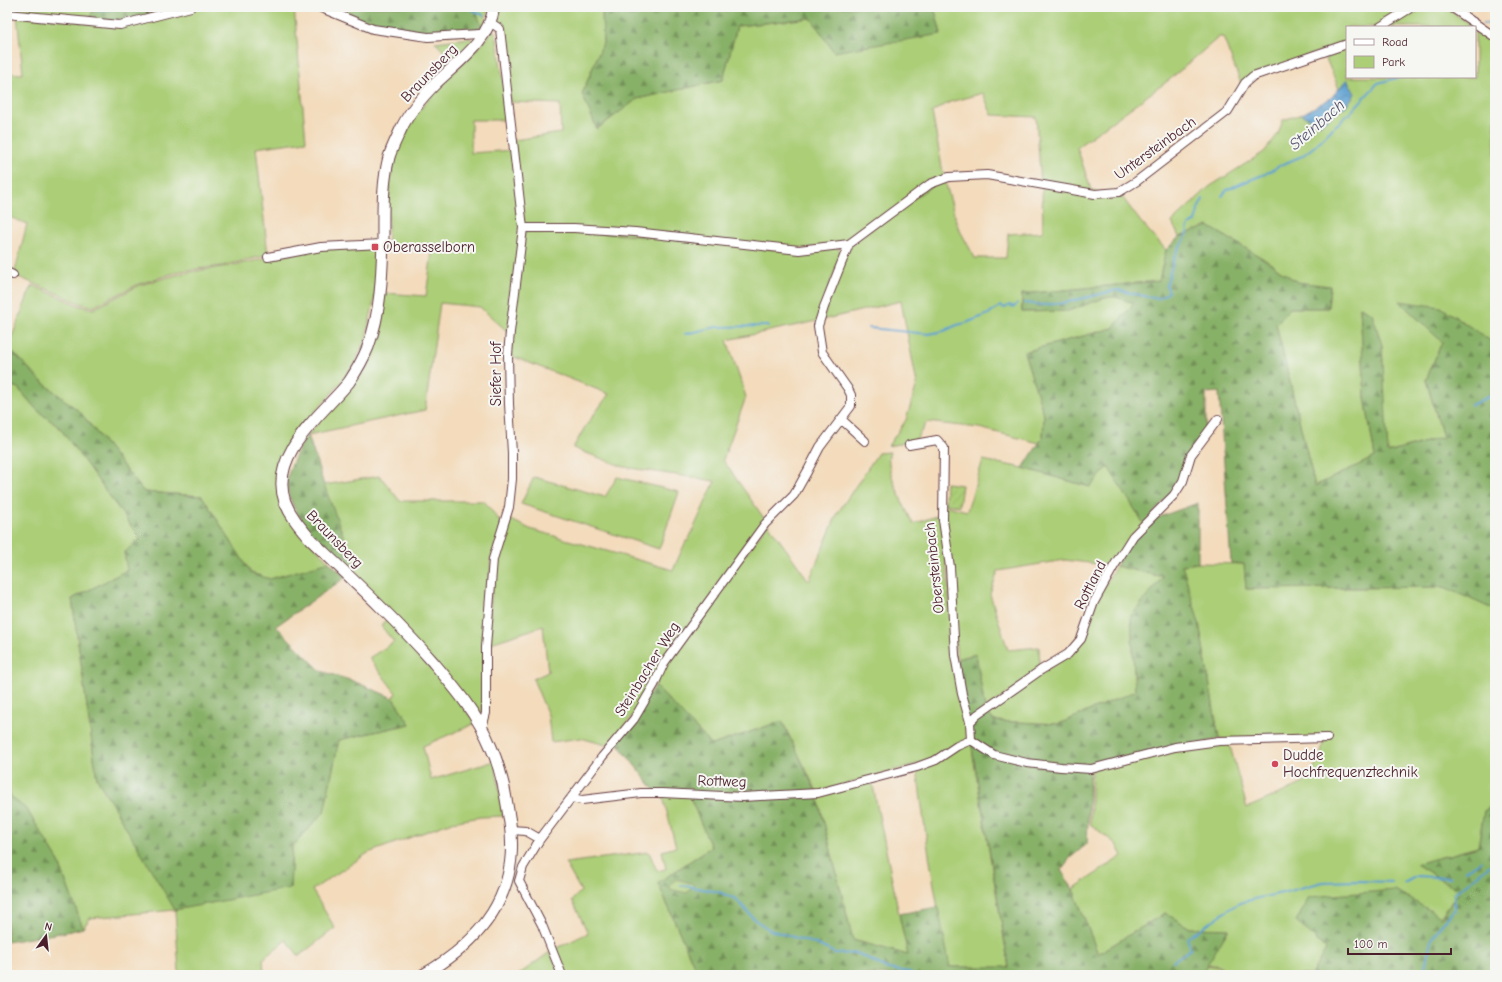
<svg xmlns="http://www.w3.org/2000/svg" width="1502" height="982" font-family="'Comic Neue',sans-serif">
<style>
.green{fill:#abce77;stroke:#7a7651}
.forest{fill:url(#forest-firs);stroke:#69684a}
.wetland{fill:url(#wetland-marsh);stroke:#7a7651}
.garden{fill:url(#garden-furrows);stroke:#7a7651}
.water{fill:url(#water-waves);stroke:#54607e}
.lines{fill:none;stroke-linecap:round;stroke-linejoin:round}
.stream{stroke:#5ea1d2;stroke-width:2}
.minor-casing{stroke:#633b41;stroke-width:10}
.secondary-casing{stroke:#633b41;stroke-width:13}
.minor{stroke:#fff;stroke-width:8}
.secondary{stroke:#fff;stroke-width:11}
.poi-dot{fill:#d1495b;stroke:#f6f6f2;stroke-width:1.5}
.labels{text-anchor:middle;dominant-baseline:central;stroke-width:4;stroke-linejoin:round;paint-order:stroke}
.street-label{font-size:15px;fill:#4a1f2b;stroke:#f6f6f2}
.poi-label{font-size:15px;fill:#4a1f2b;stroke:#f6f6f2;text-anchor:start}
.water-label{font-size:16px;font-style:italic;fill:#52536e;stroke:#f6f6f2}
</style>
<defs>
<pattern id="forest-firs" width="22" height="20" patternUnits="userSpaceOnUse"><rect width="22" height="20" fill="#88b168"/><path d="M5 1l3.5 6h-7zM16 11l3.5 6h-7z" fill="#718f56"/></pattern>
<pattern id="wetland-marsh" width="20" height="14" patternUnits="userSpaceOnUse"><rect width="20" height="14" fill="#abce77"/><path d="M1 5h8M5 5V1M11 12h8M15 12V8" fill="none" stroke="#95b067"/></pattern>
<pattern id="garden-furrows" width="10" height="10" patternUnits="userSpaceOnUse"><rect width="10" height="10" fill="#abce77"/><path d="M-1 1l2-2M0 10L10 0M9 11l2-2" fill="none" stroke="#95b067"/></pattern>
<pattern id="water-waves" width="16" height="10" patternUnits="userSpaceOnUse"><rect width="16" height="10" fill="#5ea1d2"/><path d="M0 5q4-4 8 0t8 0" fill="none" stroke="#5083ab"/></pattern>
</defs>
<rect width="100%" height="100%" fill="#f6f6f2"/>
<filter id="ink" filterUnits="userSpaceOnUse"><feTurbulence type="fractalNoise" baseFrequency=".025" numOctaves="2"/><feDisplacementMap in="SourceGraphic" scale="8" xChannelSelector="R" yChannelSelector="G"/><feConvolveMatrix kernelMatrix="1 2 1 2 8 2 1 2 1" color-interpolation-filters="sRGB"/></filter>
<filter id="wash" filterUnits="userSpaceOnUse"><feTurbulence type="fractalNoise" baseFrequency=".012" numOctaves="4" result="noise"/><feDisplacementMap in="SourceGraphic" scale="16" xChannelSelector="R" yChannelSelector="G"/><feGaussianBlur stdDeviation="0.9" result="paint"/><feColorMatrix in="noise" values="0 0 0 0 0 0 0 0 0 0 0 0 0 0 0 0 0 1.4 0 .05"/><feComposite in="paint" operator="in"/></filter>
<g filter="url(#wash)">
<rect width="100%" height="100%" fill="#f3dbbc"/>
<path class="green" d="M7 7H95L89 19 7 12Z
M195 7H294L306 141 256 148 268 255 222 266 181 271 139 284 93 307 79 303 14 275 27 224 7 216V73L23 74 17 15 120 26Z
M474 7H489L485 21 482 27Z
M499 7H602L603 43 582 94 597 129 637 99 723 80 737 26 811 18 941 34 934 7H1410L1377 27H1347V42L1252 75 1242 86 1223 37H1219L1169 80 1077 147 1092 193 1041 184 1036 117 992 115 983 93 950 102 932 112 944 178 848 242 799 249 524 227 514 140 561 133 560 104 510 102 502 29 498 19Z
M1415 7H1444L1495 40V344L1441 307 1442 342 1426 380 1443 437 1387 453 1382 345 1360 307 1365 397 1375 457 1315 486 1276 324 1290 308H1328L1330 287 1297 282 1264 259 1209 227 1179 237 1172 222 1209 187 1264 152 1278 134 1283 120 1302 114 1319 125 1347 79 1339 89 1324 54 1347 46V77H1475V27H1383Z
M492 30 496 33 509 120H471V153L513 150 521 228 508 332 480 307 440 303 425 410 308 435 352 383 384 293 426 296 432 252 387 244C389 222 387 199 391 177 399 119 448 78 487 39Z
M470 38 474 42 433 80 417 87 447 55 435 42Z
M945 181 958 227 975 258H1006L1008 234 1043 232 1042 186 1120 194 1140 221 1166 250 1159 281 1022 294V312L1068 311 1104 298 1116 296 1135 303 1113 328 1024 352 1044 415 1043 437 1039 443 979 428 927 422 915 441 888 446 906 420 917 384 901 301 822 320 850 245 931 186Z
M575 229 800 252 837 247 841 253 817 321 727 340 746 397 723 460 766 521 619 735 606 745 581 738 551 742 548 715 533 679 548 672 543 626 488 644 494 559 507 518 530 529 673 570 686 541H688L715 481 624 467 573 448 585 427 609 394 509 355 525 230Z
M378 246 375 297 365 341 356 360 344 379 300 429 291 441 284 453 285 514 329 562 270 579 251 573 202 496 144 492 80 412 41 381 8 347 32 285 78 305 93 309 140 285 183 273 223 267 321 248Z
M7 384 18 388 37 410 60 428 140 538 128 570 72 599 97 779 290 888 292 847 324 812 339 740 410 724 393 698 396 693 369 658 394 642 381 626 388 617 410 642 476 723 423 746 431 780 495 761 503 816 481 817 452 822 368 853 312 890 335 928 299 956 286 940 263 959 264 975H197L179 972 175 910 90 918 83 928 58 860 27 810 11 797 7 786Z
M890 452C883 467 906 509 913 524L936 516 940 517 944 536 954 656 970 739 935 759 817 792 782 721 712 745 655 686 665 664 768 524 809 581 837 514 878 453Z
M983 460 1023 468 1090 487 1108 466 1144 524 1113 566 1065 560 998 571 990 594 1008 650 1039 647 1040 670 985 709 976 654 957 659 943 505 967 511Z
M380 476 400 501H484L502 524 491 559 482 717 480 718 350 572 324 485Z
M534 477 605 497 617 477 679 492 659 549 521 504Z
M1198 563 1244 564 1246 589 1445 587 1495 610V804L1484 811 1478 847 1416 864 1460 891 1440 917 1395 890 1296 921 1326 949 1311 975H1227L1220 966 1207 964 1229 929 1190 928 1165 913 1098 954 1073 889 1122 856 1116 844 1090 824 1092 769 1175 748 1229 742 1247 808 1304 783 1320 758 1324 740 1219 739 1199 623 1182 565Z
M1116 566 1163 577 1131 616 1135 691 1059 724 994 721 985 710 1069 655 1095 602Z
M972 741 973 756 1009 968 949 967C936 901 925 835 917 768Z
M872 781 899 914 908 955 853 940 817 794Z
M662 793 689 795 711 847 658 883 698 975H564L553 950 588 933 572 900 581 891 565 863 649 852 657 871 666 869 662 851 676 847Z
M550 952 561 975H518Z
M1207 965 1219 967 1226 975H1201Z"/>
<path class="forest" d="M95 7H186L120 23 89 19Z
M323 7H474L482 27 458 34 427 35 373 27Z
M602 7 629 15 632 7H934L941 34 834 52 811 18 737 26 723 80 637 99 597 129 582 94 603 43Z
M1208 226 1264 259 1297 282 1330 286 1328 308H1290L1276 324 1315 486 1375 457 1365 397 1360 307 1372 313 1382 345 1388 453 1443 437 1426 380 1442 342 1399 301 1441 307 1495 344V610L1444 587 1246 589 1244 564 1231 563 1219 392 1206 393V433L1181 481 1144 524 1108 467 1090 487 1023 468 1043 437 1044 415 1024 352 1113 328 1134 303 1115 297 1104 298 1068 311 1022 312V294L1159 281 1166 250 1179 237Z
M8 347 41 381 80 412 144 492 202 496 251 573 270 579 329 562 346 577 276 626 321 671 353 681 393 698 410 724 339 740 324 812 292 847 290 888 175 910 97 779 72 599 127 570 124 553 140 538 60 428 37 410 18 388 7 384Z
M308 435 324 485 355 566 350 572C327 549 290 518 287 485 286 472 300 445 308 435Z
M1198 503V563L1182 565 1199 623 1219 739 1090 768 1087 844 1070 858 1061 870 1073 889 1098 954 1165 913 1190 928 1229 929 1201 975H698L658 883 711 847 689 795 655 791 617 743 655 686 712 745 782 721 817 794 853 940 908 955 899 914 938 907 950 967H1009L957 659 976 654 985 710 994 721 1059 724 1135 691 1131 616 1163 577 1116 566 1135 536 1151 520Z
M7 786 11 797 27 810 58 860 83 928 66 932 7 942Z
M1495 804V975H1311L1326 949 1296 921 1309 897 1395 890 1441 917 1460 891 1416 864 1478 847 1484 811Z"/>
<path class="wetland" d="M676 879 691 883 694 885 687 893 670 889V885Z"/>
<path class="garden" d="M946 483 962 485 959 506 945 504Z"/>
<path class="water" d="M1347 79 1355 94 1346 106 1319 125 1302 114 1331 98Z"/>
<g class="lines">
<path class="stream" d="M19 7H20
M86 7 102 10 121 7
M467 7 483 15
M1483 23 1491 24 1495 26
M1222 196 1227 190 1235 186 1265 174 1281 165 1302 156 1315 146 1334 127 1348 115 1378 83 1401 77
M1024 303 1044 305 1064 303 1117 290 1158 299 1169 292 1166 285C1171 273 1172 260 1178 249 1179 245 1184 243 1185 239 1189 232 1185 224 1195 222L1199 207 1203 199
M869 328 929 334 944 331 957 325 966 323 991 313 994 310 1001 306 1005 308 1009 305 1014 307 1017 304
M685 334 716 327 768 326
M1471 405 1495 394
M1465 871 1482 861
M1404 883 1417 876 1450 878
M681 885 719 892 736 899 755 920 770 930 816 944 837 954 857 953 888 969 909 972 914 975
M7 914 8 916
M1173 961 1191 949 1187 938 1237 904 1254 899 1282 893 1323 882 1359 881 1391 882
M1138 975 1142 973 1165 969
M1423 975 1431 941 1438 929 1454 910V894L1495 861"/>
</g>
</g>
<g filter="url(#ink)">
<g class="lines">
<defs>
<path id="minor" d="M319 7 373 29 428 37 479 34 483 37
M1451 7 1495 37
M7 14 120 25 191 7
M1380 27 1412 7
M523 228H574L635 232 799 250 849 244 930 184 949 177 987 175 1095 194 1119 192 1137 181 1228 111 1245 83 1253 76 1347 44
M268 257 321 247 382 244
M7 272 13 275
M841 419 865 441
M909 445 937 440 944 448 943 520 950 567 955 655 962 694 970 722 971 740
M970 722 977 715 1041 670 1068 654 1081 639 1094 602 1114 566 1133 536 1174 495 1183 481 1191 455 1218 419
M482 728 486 713V647L493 559 509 507 512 479V453L509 404 508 355 510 332 523 228 500 29 490 22
M971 740 994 755 1027 763 1061 767 1091 769 1175 747 1219 741 1327 738
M571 798 582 800 641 793H662L743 797 818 793 917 767 936 760 957 746 971 740
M511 830 526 831 540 839
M562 975 542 925 519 881 523 867 540 839 602 757 634 719 654 685 664 663 765 524 794 495 807 472 820 447 851 406V395L848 389 822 352 818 326 824 307 849 244"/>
<path id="secondary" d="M423 975C482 941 520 894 510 823 506 797 502 771 491 747 478 715 455 688 433 662 395 619 353 580 311 540 301 528 291 517 285 502 268 454 323 414 349 382 355 373 364 357 368 347 381 312 382 275 383 239 383 211 382 184 389 157 392 147 397 138 401 129 409 112 423 96 436 83 459 61 489 41 494 7"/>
</defs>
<use href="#minor" class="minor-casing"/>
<use href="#secondary" class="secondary-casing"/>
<use href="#minor" class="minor"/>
<use href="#secondary" class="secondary"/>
</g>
</g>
<g class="poi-dot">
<rect x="371" y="243" width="8" height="8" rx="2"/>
<circle cx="1275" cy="764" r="4"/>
</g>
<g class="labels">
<g class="street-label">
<text transform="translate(429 73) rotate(-46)">Braunsberg</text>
<text transform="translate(1155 148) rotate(-36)">Untersteinbach</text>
<text transform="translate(496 374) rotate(-90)">Siefer Hof</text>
<text transform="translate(335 539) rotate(46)">Braunsberg</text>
<text transform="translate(934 568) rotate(-96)">Obersteinbach</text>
<text transform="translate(1090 585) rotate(-63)">Rottland</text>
<text transform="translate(647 669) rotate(-58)">Steinbacher Weg</text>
<text transform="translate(722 781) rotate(2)">Rottweg</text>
</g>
<g class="poi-label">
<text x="383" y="247">Oberasselborn</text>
<text x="1283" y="755">Dudde<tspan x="1283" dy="17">Hochfrequenztechnik</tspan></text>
</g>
<g class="water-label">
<text transform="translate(1317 125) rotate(-41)">Steinbach</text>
</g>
</g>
<rect width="1502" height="982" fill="none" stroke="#f6f6f2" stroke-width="24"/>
<rect x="1346" y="26" width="130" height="52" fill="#f6f6f2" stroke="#b1a0a2"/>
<rect x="1354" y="39" width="20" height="6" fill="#ffffff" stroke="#b1a0a2"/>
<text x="1382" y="46" font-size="12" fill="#4a1f2b">Road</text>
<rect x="1354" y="56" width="20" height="12" fill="#abce77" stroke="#b1a0a2"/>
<text x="1382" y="66" font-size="12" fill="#4a1f2b">Park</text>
<g transform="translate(46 936) rotate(15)" stroke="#f6f6f2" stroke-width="3" paint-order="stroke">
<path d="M0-3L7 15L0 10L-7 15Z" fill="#4a1f2b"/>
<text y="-6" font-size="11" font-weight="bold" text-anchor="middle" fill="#4a1f2b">N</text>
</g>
<path d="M1348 948v6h103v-6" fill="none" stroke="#4a1f2b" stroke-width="2"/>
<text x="1354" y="948" font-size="12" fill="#4a1f2b" stroke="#f6f6f2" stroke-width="3" paint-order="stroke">100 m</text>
</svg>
